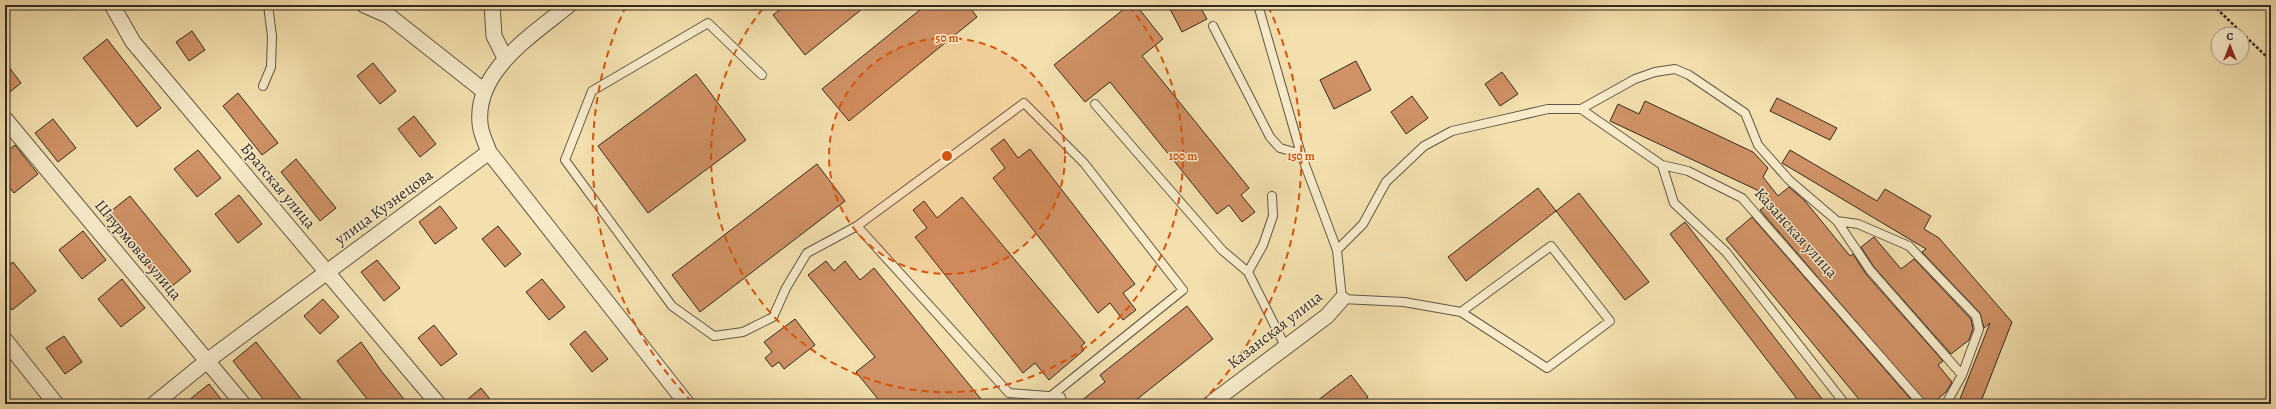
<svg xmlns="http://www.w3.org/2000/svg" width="2276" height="409" font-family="Alegreya,serif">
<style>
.building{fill:#cf9165;stroke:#332920}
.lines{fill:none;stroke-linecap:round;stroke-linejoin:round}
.service-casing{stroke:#635744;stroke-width:10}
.minor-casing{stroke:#635744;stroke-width:17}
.path{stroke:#332920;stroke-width:2.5;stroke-dasharray:3 2;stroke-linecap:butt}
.service{stroke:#f7ebca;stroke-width:8}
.minor{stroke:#f7ebca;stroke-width:15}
.ring{fill:none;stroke:#d6540e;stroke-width:2;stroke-dasharray:7 5}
.labels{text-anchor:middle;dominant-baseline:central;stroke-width:3;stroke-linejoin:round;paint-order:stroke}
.street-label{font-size:16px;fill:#332920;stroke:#f7ebca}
.centre{fill:#d6540e;stroke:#f7ebca;stroke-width:2}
.ring-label{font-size:12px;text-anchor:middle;font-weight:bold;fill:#d6540e;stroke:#f7ebca;stroke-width:3;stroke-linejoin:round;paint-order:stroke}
</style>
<rect width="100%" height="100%" fill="#f3e0ae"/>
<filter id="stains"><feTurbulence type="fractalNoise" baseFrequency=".005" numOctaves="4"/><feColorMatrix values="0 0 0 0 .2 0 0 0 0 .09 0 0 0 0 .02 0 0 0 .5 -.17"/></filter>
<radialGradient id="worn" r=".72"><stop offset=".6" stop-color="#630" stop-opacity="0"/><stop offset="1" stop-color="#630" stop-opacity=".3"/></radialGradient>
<path class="building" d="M786 5H867L805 55 773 15Z
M926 5H968L977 17 849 121 822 89Z
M1129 5H1136L1163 39 1142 56 1249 188 1241 195 1255 212 1242 222 1229 205 1217 214 1110 82 1085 102 1054 65Z
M1168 5H1199L1207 19 1182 32Z
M192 31 205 50 189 61 176 42Z
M107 39 161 108 137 127 83 58Z
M1356 61 1371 90 1334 109 1320 80Z
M5 62 21 83 5 96Z
M373 63 396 91 380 104 357 76Z
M1502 72 1518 94 1500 106 1485 84Z
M696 74 746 140 648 213 598 146Z
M238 93 278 143 262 155 223 106Z
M1412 96 1428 118 1406 134 1391 112Z
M1777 98 1837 128 1830 140 1770 111Z
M1645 101 1753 152 1768 168 1763 177 1778 196 1789 187 1805 201 1850 256 1853 254 1866 274 1943 361 1938 365 1952 382 1946 392 1932 404H1927L1760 210 1768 204 1757 190 1610 121 1618 104 1639 114Z
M414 116 436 144 420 157 398 129Z
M53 119 76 148 58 162 35 133Z
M1004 139 1018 158 1030 149 1135 284 1123 293 1136 310 1123 320 1110 303 1098 313 993 178 1005 168 991 149Z
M15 145 38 174 14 193 5 182V153Z
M198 150 221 178 197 197 174 169Z
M1790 150 1877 201 1885 189 1931 216 1924 229 1939 238 2012 322 1980 404H1958L1990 323 1984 328 1980 313 1922 252 1926 249 1782 163Z
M296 159 336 208 320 221 281 172Z
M817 164 845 201 700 312 672 275Z
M1538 188 1556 211 1466 281 1448 257Z
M1579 193 1649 282 1625 300 1556 211Z
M239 195 262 224 238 243 215 214Z
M130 196 191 271 167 290 106 215Z
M962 197 1085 343 1081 346 1084 350 1049 380 1035 363 1023 373 915 237 927 228 913 210 924 201 937 218Z
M440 206 457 228 435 244 419 222Z
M1752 217 1915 404H1863L1726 239Z
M1685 222 1692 231 1826 404H1801L1670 234Z
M498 226 521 254 505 267 482 239Z
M83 231 106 260 82 279 59 250Z
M1874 237 1901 269 1914 259 1971 319 1973 329 1969 340 1951 354 1874 267 1861 247Z
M377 260 400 288 384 301 361 272Z
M826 261 834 271 845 261 860 280 874 268 985 404H882L856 372 875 357 808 275Z
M13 262 36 291 12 310 5 301V268Z
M122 279 145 308 121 327 98 299Z
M542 279 565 307 549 320 526 292Z
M323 299 339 317 320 334 304 316Z
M1187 306 1213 339 1131 404H1077L1105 382 1100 375Z
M795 319 815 345 784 369 779 362 772 367 765 358 772 352 764 342Z
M434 325 457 354 441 366 418 338Z
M585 331 608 359 592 372 570 344Z
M64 336 82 362 65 374 46 348Z
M256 342 279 371 305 404H267L233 361Z
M361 342 382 372 408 404H371L337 361Z
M1351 375 1368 397 1360 404H1313Z
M209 384 225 404H184Z
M481 388 494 404H462Z"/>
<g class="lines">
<defs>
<path id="service" d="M1258 5 1301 154 1337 250 1342 299 1404 302 1461 312 1551 246 1610 321 1547 368 1461 312
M1213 26 1270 137 1280 148 1301 154
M762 75 708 23 592 91 565 160 672 306 714 336 743 332 773 317 786 288 807 253 857 226 1009 393 1061 397 1063 404
M263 86 271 67 272 36 268 5
M1095 104 1222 250 1248 272 1285 346
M1581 109 1635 79 1655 72 1675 69 1689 75 1745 113 1758 145 1789 180 1837 221 1870 270 1962 375
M1662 165 1674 203 1726 252 1845 404
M1837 221 1858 224 1909 246 1976 316 1979 329 1962 375 1946 404
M857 226 1024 103 1084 163 1183 290 1041 404
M1337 250 1363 224 1386 182 1424 146 1452 131 1548 109H1581L1662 165 1688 171 1742 198 1922 404
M1248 272 1263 245 1273 216 1272 196"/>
<path id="minor" d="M112 5 133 42 438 404
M364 5 389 16 484 91
M492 5 494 36 505 58
M5 119 243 404
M489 152 687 404
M5 340 56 404
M154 404 207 361 489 152C486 143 480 132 480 123 475 70 534 34 569 5
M1210 404 1327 316 1342 299"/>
</defs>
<use href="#service" class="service-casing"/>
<use href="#minor" class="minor-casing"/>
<path class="path" d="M2213 5 2271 61"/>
<use href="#service" class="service"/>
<use href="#minor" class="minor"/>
</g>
<circle cx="947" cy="156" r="118" fill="#d6540e" fill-opacity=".12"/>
<g class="ring">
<circle cx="947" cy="156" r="118"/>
<path d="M1129 6A236 236 0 1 1 765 6"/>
<path d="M692 402A354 354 0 0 1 626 6M1268 6A354 354 0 0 1 1202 402"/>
</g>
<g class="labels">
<g class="street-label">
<text transform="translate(278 186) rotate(50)">Братская улица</text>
<text transform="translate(384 207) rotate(-36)">улица Кузнецова</text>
<text transform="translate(1796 233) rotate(48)">Казанская улица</text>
<text transform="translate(138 250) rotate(50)">Штурмовая улица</text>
<text transform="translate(1275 330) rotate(-38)">Казанская улица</text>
</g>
</g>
<circle cx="947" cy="156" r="6" class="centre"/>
<g class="ring-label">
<text x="947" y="42">50 m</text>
<text x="1183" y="160">100 m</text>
<text x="1301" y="160">150 m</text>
</g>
<rect width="2276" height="409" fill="none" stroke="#f3e0ae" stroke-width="20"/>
<rect x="6" y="6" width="2264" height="397" fill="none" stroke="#332920" stroke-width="2"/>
<rect x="10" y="10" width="2256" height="389" fill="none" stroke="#332920"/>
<g transform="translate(2230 46)"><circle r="19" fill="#f7ebca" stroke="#a99d86"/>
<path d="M0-3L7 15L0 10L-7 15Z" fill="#8f2418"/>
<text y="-6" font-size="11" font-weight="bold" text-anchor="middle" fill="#332920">С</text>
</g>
<rect width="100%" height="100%" filter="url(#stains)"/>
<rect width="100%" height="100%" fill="url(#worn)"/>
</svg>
